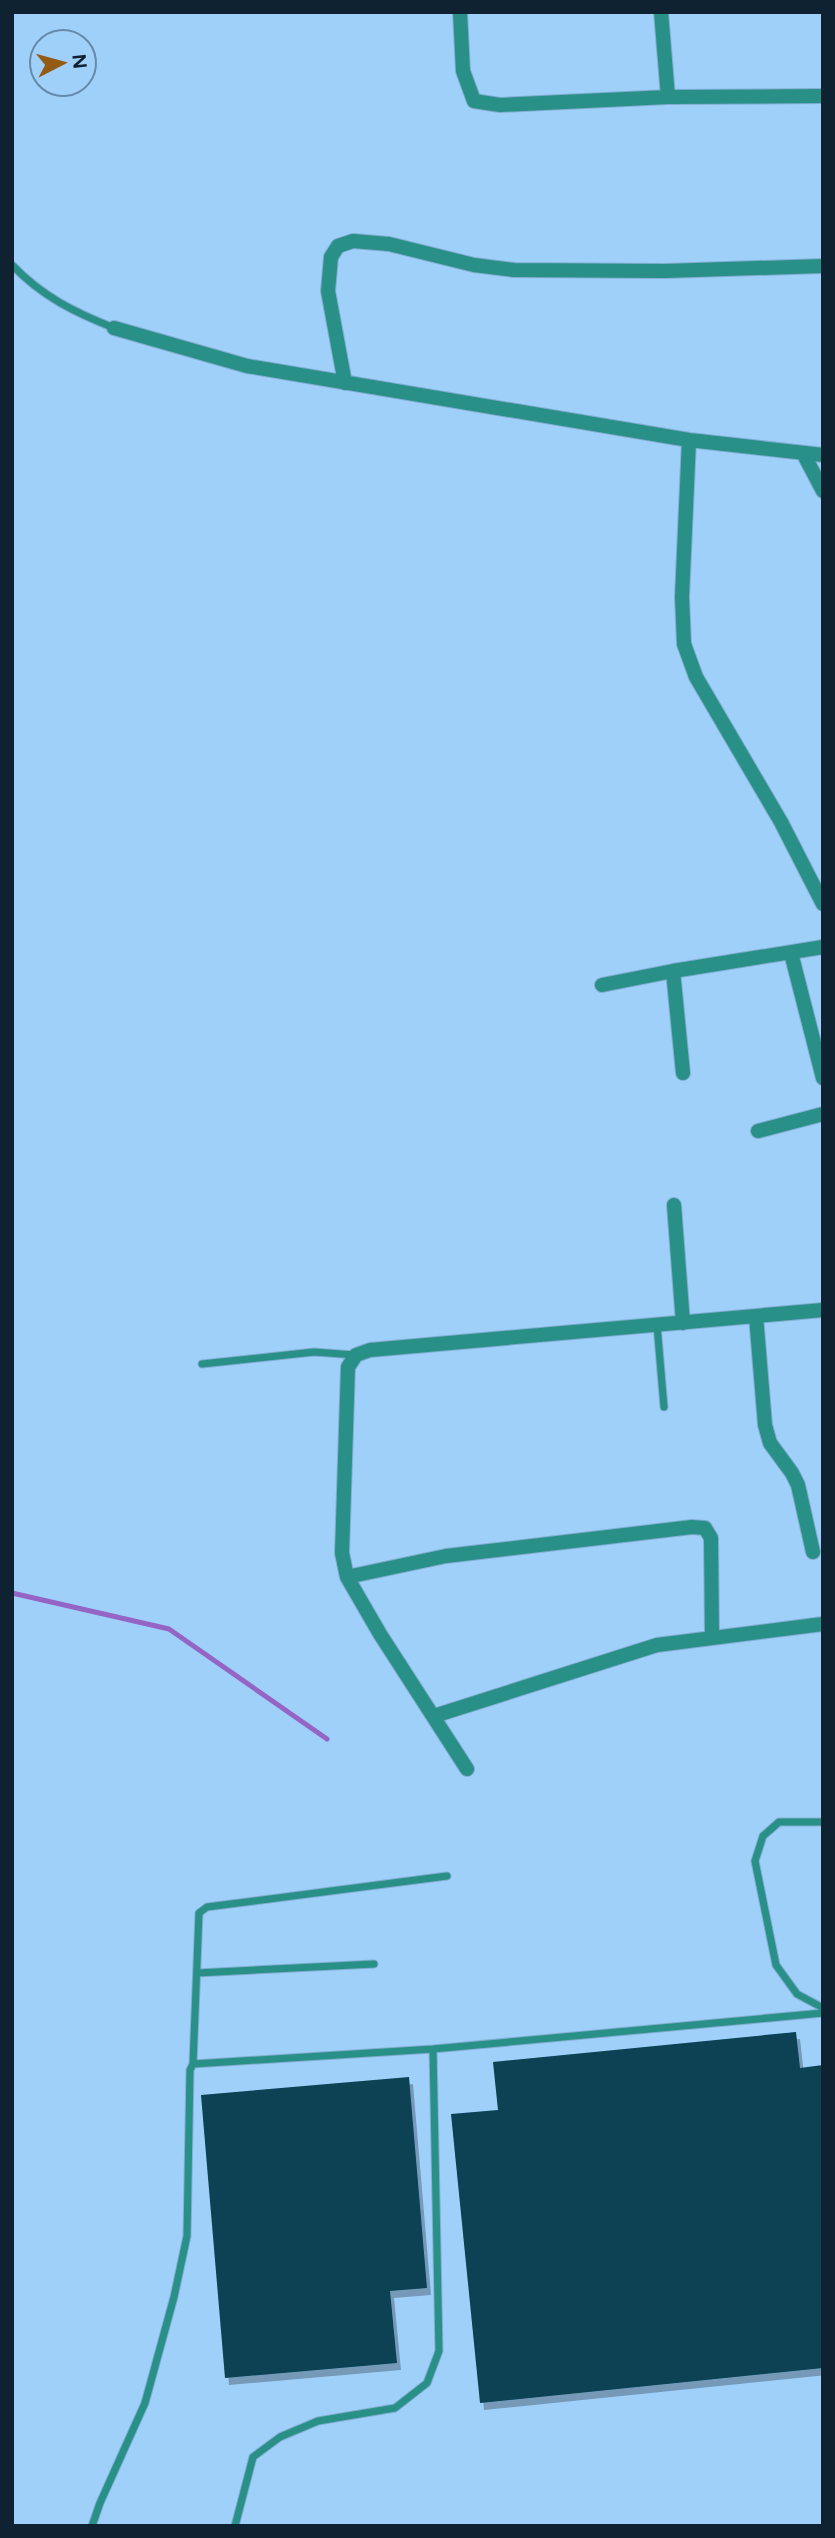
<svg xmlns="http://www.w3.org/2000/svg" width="835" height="2538" font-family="Figtree,sans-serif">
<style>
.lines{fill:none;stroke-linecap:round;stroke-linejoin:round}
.stream{stroke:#9465c5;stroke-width:5}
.building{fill:#084254;filter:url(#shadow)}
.service-casing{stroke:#82add2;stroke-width:9}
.minor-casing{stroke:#82add2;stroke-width:16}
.service{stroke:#289086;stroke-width:7}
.minor{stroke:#289086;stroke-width:14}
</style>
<defs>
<filter id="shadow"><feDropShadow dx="4" dy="7" stdDeviation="0" flood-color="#0004"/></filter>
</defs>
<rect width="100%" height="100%" fill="#9fd0fa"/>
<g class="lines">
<path class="stream" d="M12 1593 169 1629 327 1739"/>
</g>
<path class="building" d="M796 2032 800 2068 823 2065V2368L480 2403 451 2114 498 2110 493 2062Z
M409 2077 427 2288 390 2291 397 2363 225 2378 201 2095Z"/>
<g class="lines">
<defs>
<path id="service" d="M12 265C43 297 74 312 114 328
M657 1325 664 1407
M202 1364 314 1352 355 1355
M823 1822H779L763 1836 755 1861 776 1965 797 1994 823 2008
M197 1973 374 1964
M193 2064 199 1913 207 1907 447 1876
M92 2526 100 2503 145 2403 174 2297 187 2236 190 2070 193 2064 433 2049 823 2013
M235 2526 253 2457 280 2437 318 2421 395 2408 427 2383 439 2351 433 2049"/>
<path id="minor" d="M460 12 463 71 474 101 500 105 668 97 823 96
M661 12 668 97
M114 328 247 366 689 440 823 455
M345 383 328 291 331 257 338 246 353 241 389 244 474 265 514 270 665 271 823 266
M689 440 682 597 684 644 696 677 781 822 823 904
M803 453 823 491
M791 953 823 1078
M673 971 683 1073
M602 985 673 971 823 947
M758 1131 823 1114
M674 1205 683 1323
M756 1316 765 1425 770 1443 792 1473 798 1485 813 1552
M347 1577 446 1556 692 1527 705 1528 711 1538 712 1636
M434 1716 657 1645 823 1624
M467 1769 380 1634 347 1577 342 1553 348 1367 356 1355 370 1350 823 1310"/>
</defs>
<use href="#service" class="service-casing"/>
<use href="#minor" class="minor-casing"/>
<use href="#service" class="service"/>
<use href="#minor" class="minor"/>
</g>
<rect width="835" height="2538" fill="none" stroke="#0f2232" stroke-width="28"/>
<g transform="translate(63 63) rotate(84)"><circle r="33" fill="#9fd0fa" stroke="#658aaa" stroke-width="2"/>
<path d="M0-5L12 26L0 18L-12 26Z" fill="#945b17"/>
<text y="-10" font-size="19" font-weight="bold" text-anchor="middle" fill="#0f2232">N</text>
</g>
</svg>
